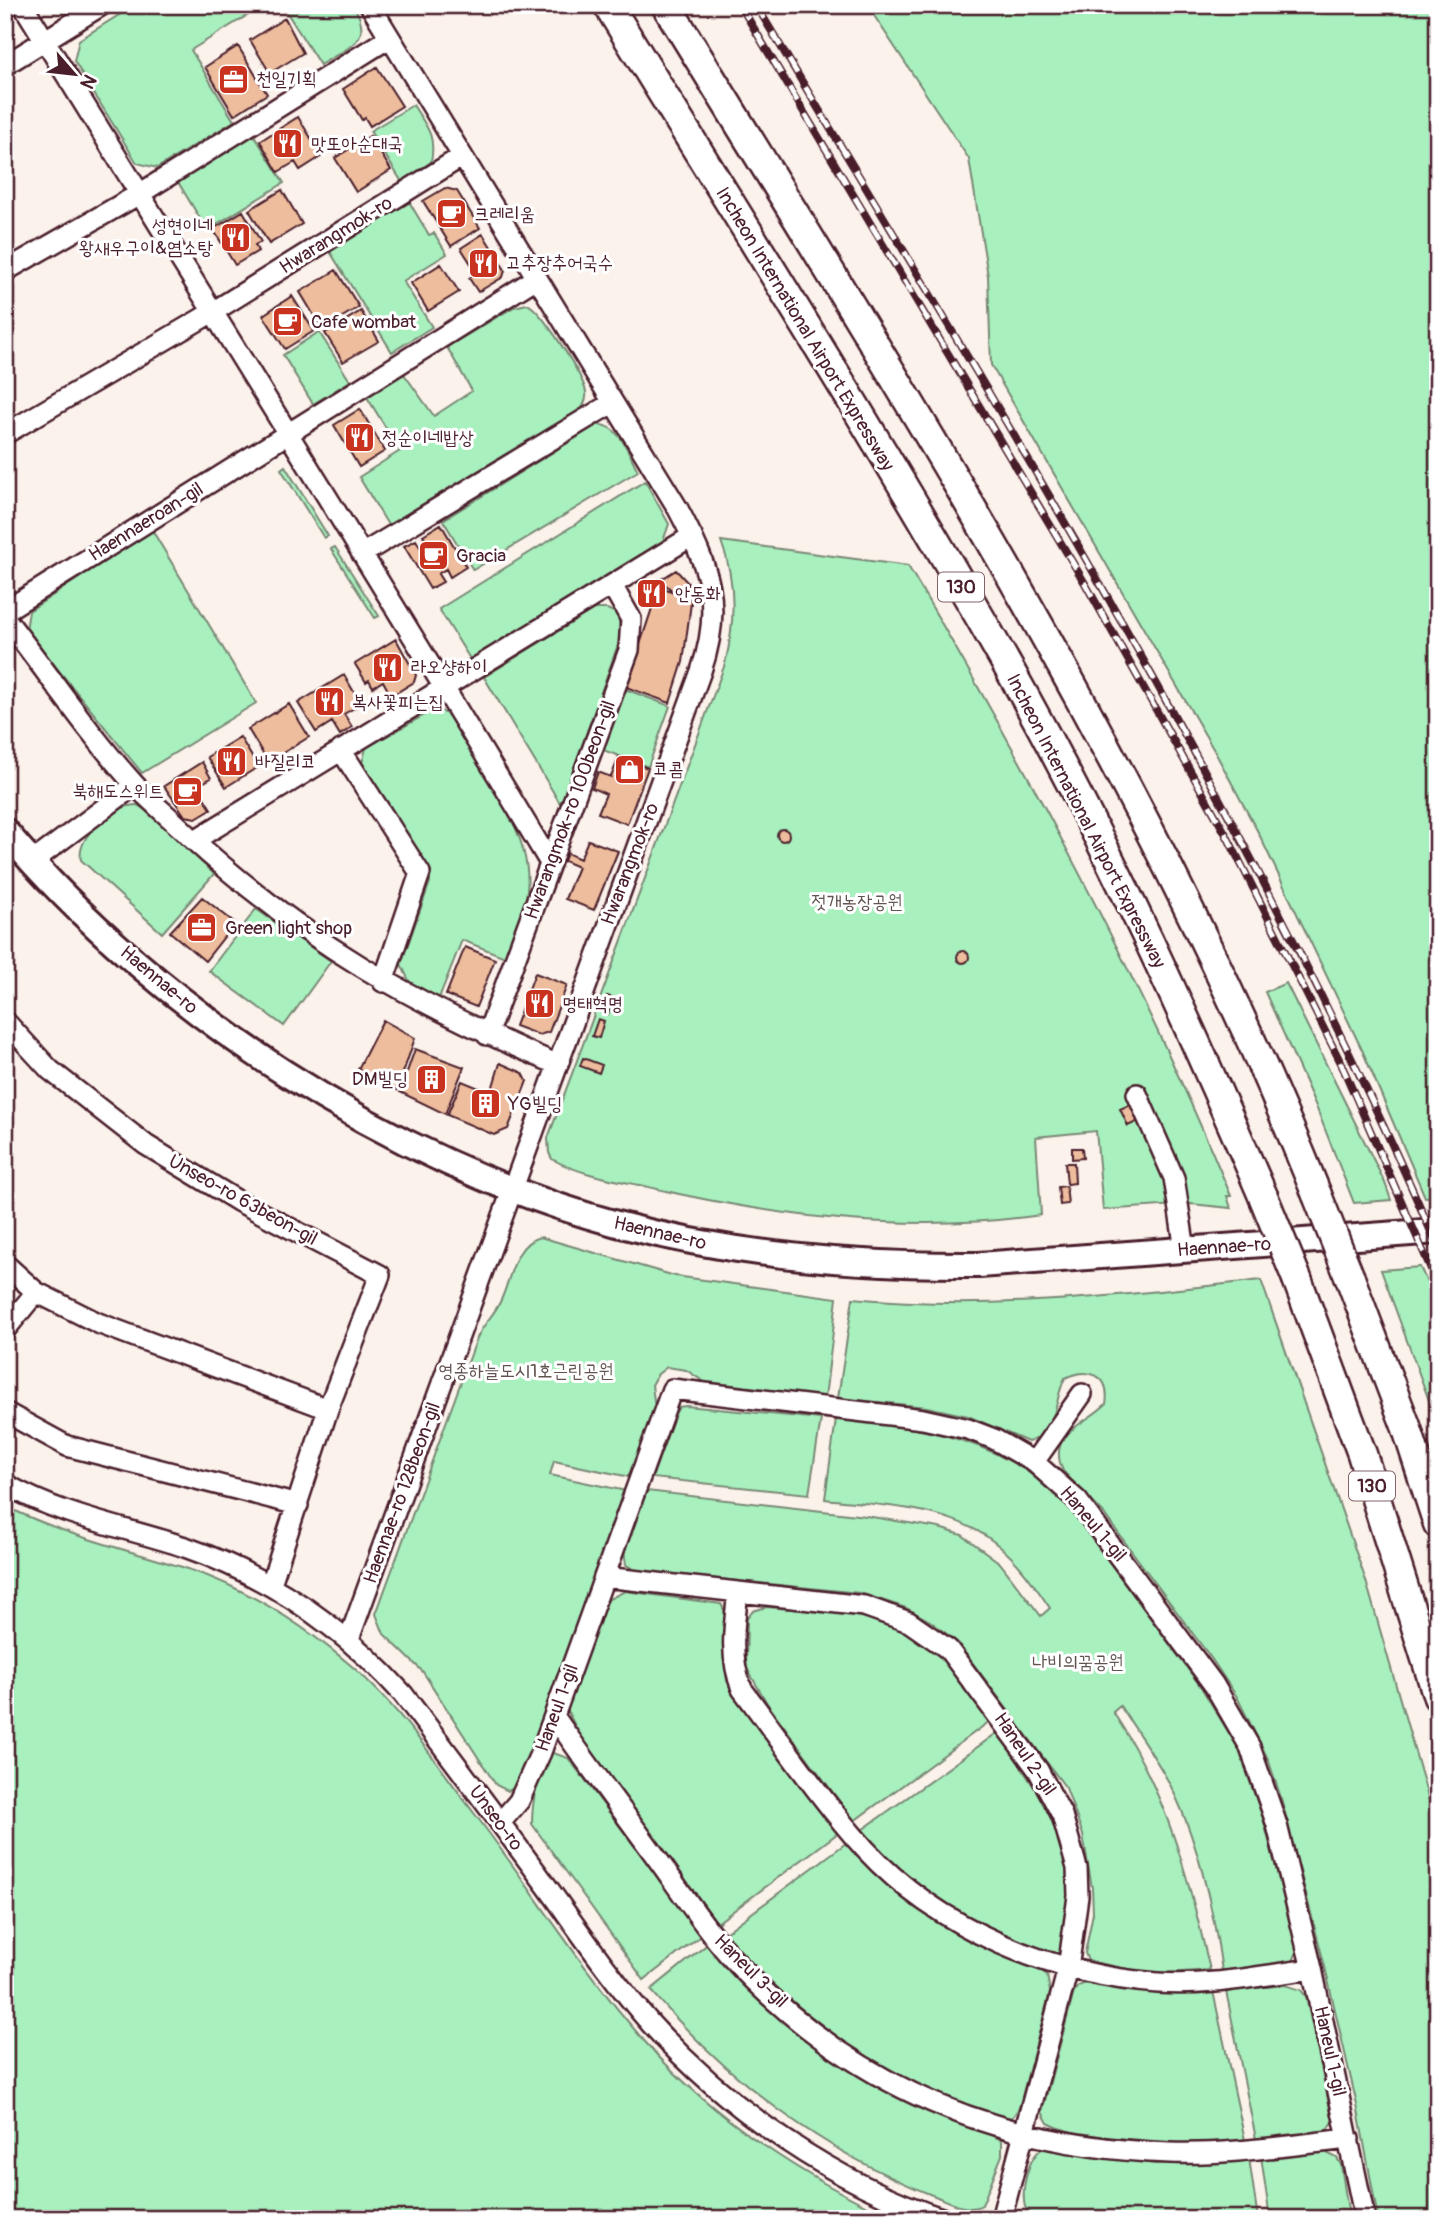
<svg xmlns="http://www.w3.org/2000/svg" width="1443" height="2224" font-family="Pangolin,'Poor Story',sans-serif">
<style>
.green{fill:#a8f1bf;stroke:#798875;stroke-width:2}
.building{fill:#edbd9d;stroke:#4a1f2b;stroke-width:2}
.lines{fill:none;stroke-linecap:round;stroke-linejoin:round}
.minor-casing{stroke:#4a1f2b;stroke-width:24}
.major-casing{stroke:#4a1f2b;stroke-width:30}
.highway-casing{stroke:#4a1f2b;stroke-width:33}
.minor{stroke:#fff;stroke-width:19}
.major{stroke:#fff;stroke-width:24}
.highway{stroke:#fff;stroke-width:28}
.rail-casing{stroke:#4a1f2b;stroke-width:8}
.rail{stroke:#fff;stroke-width:5;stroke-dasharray:16;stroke-linecap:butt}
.highway-bridge-casing{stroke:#4a1f2b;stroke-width:33;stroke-linecap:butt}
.highway-bridge{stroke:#fff;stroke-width:28}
.labels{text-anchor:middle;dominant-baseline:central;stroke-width:6;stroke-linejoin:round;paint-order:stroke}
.shield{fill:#fff;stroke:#80626b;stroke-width:2}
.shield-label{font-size:18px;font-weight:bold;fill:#4a1f2b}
.poi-label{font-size:19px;fill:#4a1f2b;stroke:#fff;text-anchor:start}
.street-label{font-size:19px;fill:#4a1f2b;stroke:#fff}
.park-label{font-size:19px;fill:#625450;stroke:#fff}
</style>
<rect width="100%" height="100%" fill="#fbf2eb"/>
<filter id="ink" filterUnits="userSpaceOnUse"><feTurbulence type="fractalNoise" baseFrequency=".0143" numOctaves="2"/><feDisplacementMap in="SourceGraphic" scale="14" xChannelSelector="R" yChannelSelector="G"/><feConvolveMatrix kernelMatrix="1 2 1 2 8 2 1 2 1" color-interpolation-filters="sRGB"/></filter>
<g filter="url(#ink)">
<path class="green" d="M135 5H264L191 50 234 121 157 168 137 163 74 61 79 40Z
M289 5H353C376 41 348 47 320 65L284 8Z
M867 5H1438V1196L1425 1197 1363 1052 1258 832 1215 752 991 365 988 276 969 159Z
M413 105C427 127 436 135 431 162L402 182 370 131Z
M254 135 284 183 207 230 178 182Z
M408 200 429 235 434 233 447 254 403 281 432 327 392 352 329 250Z
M527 304C541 309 583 376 586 392 587 398 585 403 582 408L388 525 359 477 400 451 367 397 404 374 434 416 472 391 447 347 514 307Z
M319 332 350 381 313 404 283 355Z
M597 425C619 423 629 454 638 471L473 570 443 520Z
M285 466 328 536 324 538 281 469Z
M645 481 669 524 663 541 470 659 439 609Z
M152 530 256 703 142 773 26 630 29 611Z
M721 541 908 566C1028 769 1140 978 1231 1196H1227L1231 1208 1191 1204 1103 1210 1096 1131 1036 1137 1041 1215C909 1234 774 1217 644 1186 615 1180 578 1174 552 1159L549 1153 548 1138 725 664C735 624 736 580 721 541Z
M335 547 379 616 375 618 331 549Z
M594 609H607L618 614 621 636 561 805 484 677Z
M625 689 670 706 648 767 603 750Z
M437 708 449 716C478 764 534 832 527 890 525 913 513 935 505 957L462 940 439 998 410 983 401 964 430 882V870L362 763 366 748Z
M137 805 149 812 214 874 162 933 81 860C76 835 114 805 137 805Z
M256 909 331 961 284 1026 209 971Z
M1286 983 1385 1183 1391 1200 1354 1203 1315 1104 1265 992Z
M540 1237 675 1276 837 1298 825 1398 706 1383 686 1370 667 1367 658 1374 652 1385 655 1409 630 1477 554 1461 550 1475 626 1491 525 1772 514 1788 508 1791 496 1785 423 1672 384 1634 376 1614 477 1338C483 1324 495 1314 501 1300 511 1279 514 1243 540 1237Z
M1420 1267 1438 1306V1425L1381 1270Z
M1261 1280 1366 1581 1438 1832V2219H1378L1357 2105 1325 1967 1281 1798 1268 1759 1237 1697 1211 1658 1104 1514 1063 1471C1046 1433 1085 1425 1106 1404 1111 1374 1088 1367 1065 1378 1053 1401 1059 1433 1028 1442L968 1416 927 1407 838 1398 853 1298C989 1312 1126 1295 1261 1280Z
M686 1406 821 1419 809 1494 652 1478 675 1414 679 1407Z
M836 1419C924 1428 999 1437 1065 1502L1201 1687 1238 1748 1263 1818 1297 1950 1293 1962 1287 1966 1222 1971C1214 1911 1196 1832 1167 1779 1153 1754 1136 1730 1120 1706L1113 1712C1167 1794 1188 1875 1210 1970L1153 1974 1088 1961 1085 1953 1093 1913 1092 1888 1083 1835 1066 1788 957 1642 930 1621 906 1608 860 1593 637 1571 626 1565 624 1550 647 1491 866 1516 939 1528 962 1535 1000 1563 1041 1616 1050 1608C1035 1586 1020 1563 999 1546 953 1506 882 1506 825 1499Z
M5 1506C66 1536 125 1549 188 1569 249 1589 306 1627 354 1668 401 1709 437 1764 474 1813 532 1889 583 1972 647 2044 713 2118 805 2179 895 2219H5Z
M625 1591 721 1604 727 1616 723 1646 727 1681 765 1737 838 1833 717 1923 579 1734 568 1712V1703L603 1609 609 1599Z
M767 1607C816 1612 876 1610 919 1640 949 1660 969 1692 990 1721L854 1821 767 1703 746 1667 747 1618 752 1611Z
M997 1733C1039 1789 1079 1851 1067 1925 1065 1936 1065 1948 1057 1955 983 1929 913 1893 862 1830Z
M553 1753 568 1758 575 1767 702 1935 644 1980 532 1824C532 1805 537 1765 553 1753Z
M846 1843C901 1905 959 1933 1033 1965L1047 1975 1050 1992 1019 2108 1011 2119 998 2121C969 2108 939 2097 911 2082 841 2046 776 1993 725 1933Z
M709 1943 731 1970 974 2127 1002 2140V2155L982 2205C967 2214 947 2200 932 2195 823 2152 726 2079 651 1990Z
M1089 1982 1162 1994 1213 1991 1245 2140C1199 2148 1089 2145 1048 2123L1042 2112 1074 1992 1078 1986Z
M1285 1985 1301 1990 1306 1997 1333 2122 1324 2135 1256 2139 1226 1991Z
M1043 2148 1155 2164 1249 2158 1258 2219 1033 2216 1025 2207C1021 2190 1027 2158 1043 2148Z
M1325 2152 1337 2158 1341 2165 1349 2217 1270 2219 1261 2156Z"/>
<path class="building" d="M285 18 303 53 270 73 250 40Z
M238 46 267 94 234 115 205 67Z
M377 67 402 106 370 126 365 118 362 120 343 89Z
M298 117 322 156 300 170 295 162 278 172 260 141Z
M370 136 391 170 356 192 335 158Z
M445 188 457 191 480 228 451 246 423 201Z
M282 190 302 224 269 244 249 210Z
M243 211 261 242 255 245 258 251 235 265 213 229Z
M483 234 505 270 503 277 478 292 469 278 477 273 461 248Z
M441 264 459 292 428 311 411 283Z
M336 270 359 307 322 329 300 292Z
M292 296 314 331 285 349 263 315Z
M361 311 379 341 343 362 325 333Z
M360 409 385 451 359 467 334 425Z
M441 524 466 567 450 577 446 569 438 574 443 582 430 589 404 546 416 540 420 547 428 542 423 535Z
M676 570 688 583 691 603 683 662 670 703 626 687 653 605 642 601 650 583 674 592 660 580Z
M396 639 416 675 414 682 391 696 383 681 373 687 369 680 366 682 355 664Z
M344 675 361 704 344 714 352 727 340 735 332 722 316 732 298 703Z
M289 704 309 737 268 762 248 729Z
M240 737 258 767 226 787 207 757Z
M619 757 648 768 627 824 598 813 606 794 592 788 598 772 611 777Z
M202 762 211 778 197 786 211 809 196 818 185 816 164 786Z
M777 835a6 6 0 1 1 12 0a6 6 0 1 1-12 0Z
M588 840 618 851 594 910 565 899 578 867 564 861 567 853 580 859Z
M202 897 235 923 205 961 170 932Z
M465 947 495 959 476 1007 446 995Z
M957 957a6 6 0 1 1 12 0a6 6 0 1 1-12 0Z
M535 973 567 985 549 1032 539 1035 515 1026Z
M607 996 613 998 608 1014 601 1012Z
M598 1019 604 1021 599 1038 592 1036Z
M383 1020 415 1038 397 1090 358 1069Z
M415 1049 464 1067 445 1114 400 1092Z
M583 1058 602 1065 599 1073 580 1066Z
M500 1063 523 1073 527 1081 508 1129 494 1135 447 1115 462 1081 491 1093Z
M1134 1103 1141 1120 1128 1126 1120 1109Z
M1072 1148H1082L1083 1158 1072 1159Z
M1065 1163H1074L1075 1183 1067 1184Z
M1066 1186 1068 1204 1060 1205 1058 1187Z"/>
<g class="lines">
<defs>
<path id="minor" d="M23 5C199 291 378 575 550 863
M5 65 102 5
M5 271 141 193 389 38
M5 434 211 313 461 157
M362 554 612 403
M5 611 535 279
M5 618C48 673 88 733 135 785 152 803 172 819 189 836 303 941 414 1004 556 1064
M341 750 420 873 383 982
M195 840 692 536
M32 862 135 785
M5 1021 50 1070 146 1145 238 1201 380 1275 328 1409 271 1584
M487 1035 629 650 631 619 613 587
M1137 1094 1174 1178 1185 1250
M5 1264 36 1292 98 1323 328 1409
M5 1330 36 1292
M5 1412 67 1446 298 1505
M1034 1462 1082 1394
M5 1484C65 1518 122 1526 185 1547 271 1577 342 1626 403 1694 451 1757 499 1821 546 1885 580 1932 613 1981 651 2024 729 2110 834 2183 944 2219
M604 1577 864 1606 909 1622 948 1649 1038 1770 1062 1815 1077 1868 1078 1896 1068 1969 1001 2219
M738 1592C734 1626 729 1657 742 1689 782 1742 820 1799 865 1849 939 1929 1050 1975 1158 1983 1209 1987 1262 1975 1312 1969
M349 1639 701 671C724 603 709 568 677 507L370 5
M554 1716C587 1764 622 1810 656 1857 680 1890 702 1924 729 1955 847 2085 996 2147 1170 2153 1229 2155 1290 2145 1349 2139
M500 1823 519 1801 541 1752 672 1389 923 1419 968 1429 994 1439 1034 1462 1077 1500 1214 1685 1250 1747 1277 1825 1312 1969 1365 2219"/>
<path id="major" d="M5 831C156 1010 391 1163 617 1224 736 1256 856 1266 979 1265L1438 1231"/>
<path id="highway" d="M608 5C747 232 891 457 1021 690 1112 854 1189 1024 1263 1196
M666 5C903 391 1148 773 1317 1195
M1350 1278 1406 1426 1438 1524
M1297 1279 1362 1454 1438 1697"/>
</defs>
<use href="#minor" class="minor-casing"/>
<use href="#major" class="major-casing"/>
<use href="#highway" class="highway-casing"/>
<use href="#minor" class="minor"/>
<use href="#major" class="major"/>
<use href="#highway" class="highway"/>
<defs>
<path id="rail" d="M740 5 1086 585 1228 838 1339 1059 1438 1285
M756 5C999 410 1251 813 1438 1248"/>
</defs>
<use href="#rail" class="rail-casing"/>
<use href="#rail" class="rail"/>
<defs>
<path id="highway-bridge" d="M1317 1195 1350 1278
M1263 1196 1297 1279"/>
</defs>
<use href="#highway-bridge" class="highway-bridge-casing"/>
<use href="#highway-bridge" class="highway-bridge"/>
</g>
</g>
<defs>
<symbol id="office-square" viewBox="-11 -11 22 22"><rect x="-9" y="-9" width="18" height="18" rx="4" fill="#c8321e" stroke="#fff"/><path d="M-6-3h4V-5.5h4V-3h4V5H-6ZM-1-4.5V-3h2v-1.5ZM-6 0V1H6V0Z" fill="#fff"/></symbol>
<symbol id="restaurant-square" viewBox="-11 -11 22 22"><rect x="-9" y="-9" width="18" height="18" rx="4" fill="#c8321e" stroke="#fff"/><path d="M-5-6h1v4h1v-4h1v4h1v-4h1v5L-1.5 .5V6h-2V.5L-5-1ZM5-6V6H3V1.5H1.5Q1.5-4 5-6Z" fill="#fff"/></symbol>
<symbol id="cafe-square" viewBox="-11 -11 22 22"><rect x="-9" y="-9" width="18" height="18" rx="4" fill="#c8321e" stroke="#fff"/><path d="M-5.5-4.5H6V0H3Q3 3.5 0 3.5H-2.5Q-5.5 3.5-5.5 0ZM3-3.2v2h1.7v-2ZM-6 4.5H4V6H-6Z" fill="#fff"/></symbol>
<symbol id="shop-square" viewBox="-11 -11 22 22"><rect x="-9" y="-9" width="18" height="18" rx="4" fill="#c8321e" stroke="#fff"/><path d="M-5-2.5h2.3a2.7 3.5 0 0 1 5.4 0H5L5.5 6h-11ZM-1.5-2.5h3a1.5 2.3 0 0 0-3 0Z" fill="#fff"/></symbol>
<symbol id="building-square" viewBox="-11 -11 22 22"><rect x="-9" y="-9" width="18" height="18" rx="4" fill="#c8321e" stroke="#fff"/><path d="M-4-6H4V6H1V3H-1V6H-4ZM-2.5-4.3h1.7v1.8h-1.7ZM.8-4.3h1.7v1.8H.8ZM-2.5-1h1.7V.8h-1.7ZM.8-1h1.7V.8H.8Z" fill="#fff"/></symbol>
</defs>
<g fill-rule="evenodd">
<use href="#office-square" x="216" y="62" width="35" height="35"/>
<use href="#restaurant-square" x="270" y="126" width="35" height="35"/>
<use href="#cafe-square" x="434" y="196" width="35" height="35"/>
<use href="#restaurant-square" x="218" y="220" width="35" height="35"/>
<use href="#restaurant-square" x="466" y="246" width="35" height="35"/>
<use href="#cafe-square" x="270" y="304" width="35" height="35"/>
<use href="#restaurant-square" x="342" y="420" width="35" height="35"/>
<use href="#cafe-square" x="416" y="538" width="35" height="35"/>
<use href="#restaurant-square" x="634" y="576" width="35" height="35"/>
<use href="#restaurant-square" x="370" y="650" width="35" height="35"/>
<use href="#restaurant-square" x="312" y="684" width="35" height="35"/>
<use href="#restaurant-square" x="214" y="744" width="35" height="35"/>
<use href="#shop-square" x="612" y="752" width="35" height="35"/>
<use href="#cafe-square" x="170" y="774" width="35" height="35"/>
<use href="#office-square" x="184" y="910" width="35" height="35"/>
<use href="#restaurant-square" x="522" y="986" width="35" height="35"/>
<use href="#building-square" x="414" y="1062" width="35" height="35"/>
<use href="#building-square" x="468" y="1086" width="35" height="35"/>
</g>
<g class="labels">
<g class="shield">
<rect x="938" y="572.5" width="46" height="29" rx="5"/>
<rect x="1349" y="1471.5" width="46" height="29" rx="5"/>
</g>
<g class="shield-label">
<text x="961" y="587">130</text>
<text x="1372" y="1486">130</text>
</g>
<g class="poi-label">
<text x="256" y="79">천일기획</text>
<text x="311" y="144">맛또아순대국</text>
<text x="474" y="214">크레리움</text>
<text x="213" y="226" text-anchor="end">성현이네<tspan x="213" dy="22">왕새우구이&amp;염소탕</tspan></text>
<text x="506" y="263">고추장추어국수</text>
<text x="311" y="322">Cafe wombat</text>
<text x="382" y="438">정순이네밥상</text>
<text x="456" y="556">Gracia</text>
<text x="675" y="594">안동화</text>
<text x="411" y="667">라오샹하이</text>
<text x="352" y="702">복사꽃피는집</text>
<text x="255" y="762">바질리코</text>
<text x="653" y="769">코콤</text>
<text x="164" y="791" text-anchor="end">북해도스위트</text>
<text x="225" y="928">Green light shop</text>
<text x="562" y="1004">명태혁명</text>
<text x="408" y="1079" text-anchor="end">DM빌딩</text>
<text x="508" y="1104">YG빌딩</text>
</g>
<g class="street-label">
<text transform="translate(336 235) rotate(-32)">Hwarangmok-ro</text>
<text transform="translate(805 329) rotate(59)">Incheon International Airport Expressway</text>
<text transform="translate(146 522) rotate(-32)">Haennaeroan-gil</text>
<text transform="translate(570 810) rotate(-70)">Hwarangmok-ro 100beon-gil</text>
<text transform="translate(1086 821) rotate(63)">Incheon International Airport Expressway</text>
<text transform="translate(630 864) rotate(-69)">Hwarangmok-ro</text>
<text transform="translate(159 980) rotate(40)">Haennae-ro</text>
<text transform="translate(243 1200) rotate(29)">Unseo-ro 63beon-gil</text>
<text transform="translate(660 1233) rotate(13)">Haennae-ro</text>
<text transform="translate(1224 1247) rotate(-4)">Haennae-ro</text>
<text transform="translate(402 1493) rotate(-70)">Haennae-ro 128beon-gil</text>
<text transform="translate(1093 1524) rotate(50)">Haneul 1-gil</text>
<text transform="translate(557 1708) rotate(-70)">Haneul 1-gil</text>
<text transform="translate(1025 1754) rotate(56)">Haneul 2-gil</text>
<text transform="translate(496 1818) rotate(53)">Unseo-ro</text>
<text transform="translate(751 1971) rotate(45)">Haneul 3-gil</text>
<text transform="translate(1330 2051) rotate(78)">Haneul 1-gil</text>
</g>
<g class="park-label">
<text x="857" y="902">젓개농장공원</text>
<text x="526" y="1371">영종하늘도시1호근린공원</text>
<text x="1078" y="1662">나비의꿈공원</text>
</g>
</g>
<rect width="1443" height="2224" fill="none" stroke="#fff" stroke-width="28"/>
<rect x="14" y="14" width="1415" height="2196" fill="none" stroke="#4a1f2b" stroke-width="2.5" filter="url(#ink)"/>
<g transform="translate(74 74) rotate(118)" stroke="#ffffff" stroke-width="5" paint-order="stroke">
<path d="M0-5L12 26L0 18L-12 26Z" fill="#4a1f2b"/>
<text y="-10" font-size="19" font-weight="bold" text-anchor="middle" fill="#4a1f2b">N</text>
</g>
</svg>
